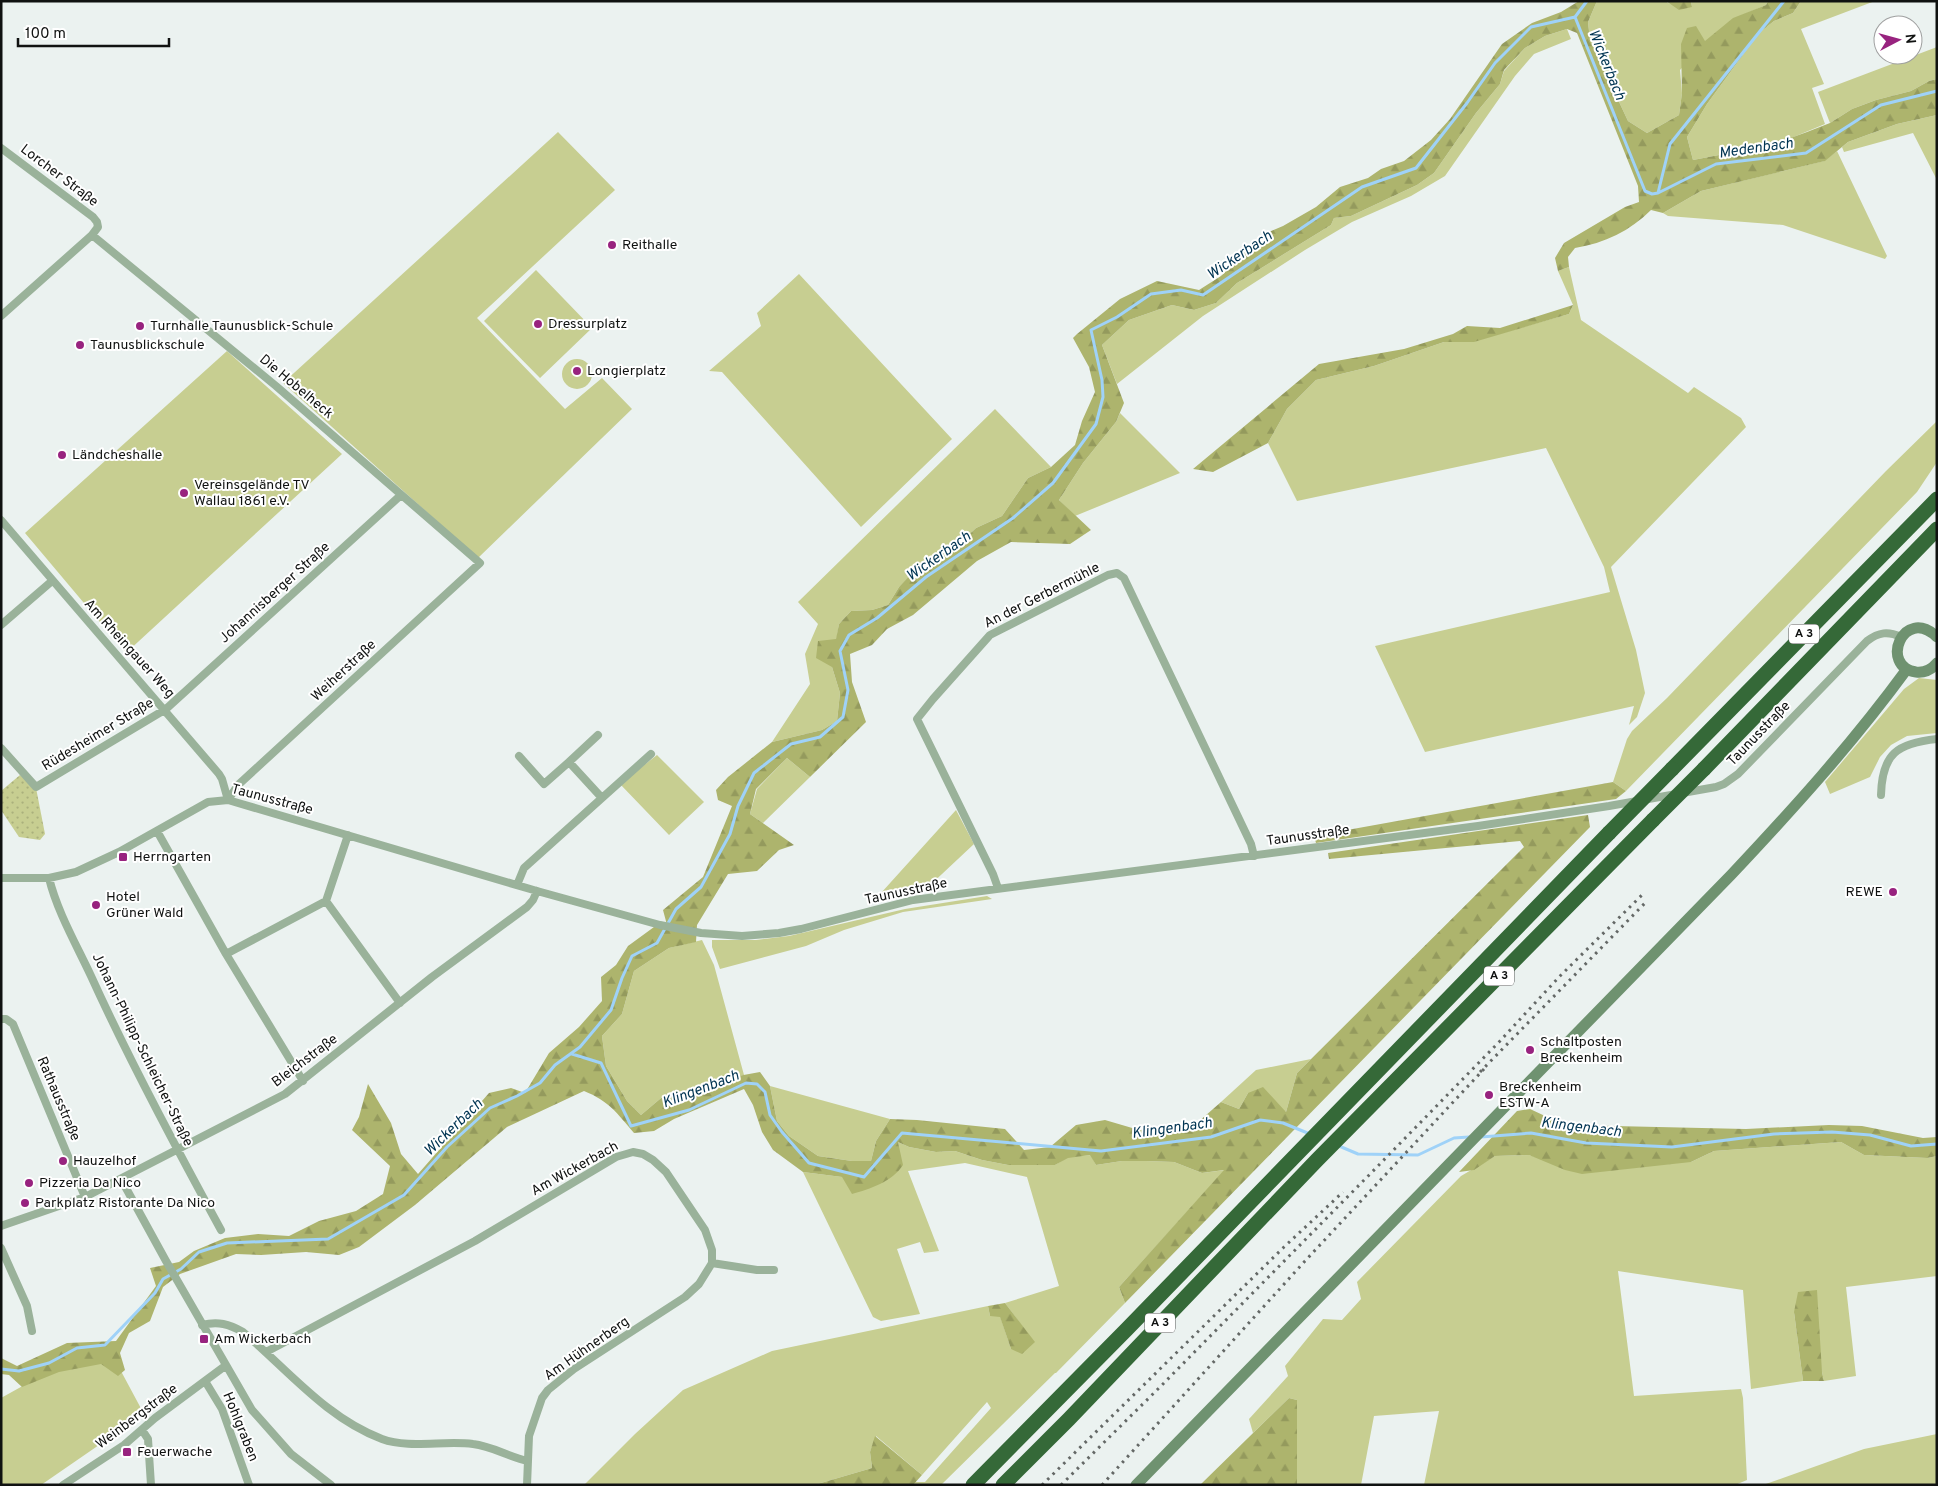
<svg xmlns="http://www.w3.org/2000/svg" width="1938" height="1486" font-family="Overpass,sans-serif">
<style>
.green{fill:#c7ce91}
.forest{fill:url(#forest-firs)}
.park{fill:url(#park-dots)}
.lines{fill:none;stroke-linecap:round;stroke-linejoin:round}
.stream{stroke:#9fd2f8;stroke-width:3}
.street{stroke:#9ab29a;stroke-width:8}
.secondary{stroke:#6f9270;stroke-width:11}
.highway{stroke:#356938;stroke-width:15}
.rail{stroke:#646866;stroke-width:3;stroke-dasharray:2.5 5;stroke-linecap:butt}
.highway-bridge{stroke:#356938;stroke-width:15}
.poi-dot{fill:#98237f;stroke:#fff;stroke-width:2}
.labels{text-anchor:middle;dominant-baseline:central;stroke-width:4;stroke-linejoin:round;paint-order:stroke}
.shield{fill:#fff;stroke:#585958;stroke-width:1}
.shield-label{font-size:12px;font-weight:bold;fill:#101211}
.street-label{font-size:14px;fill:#101211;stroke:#fff}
.poi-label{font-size:14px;fill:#101211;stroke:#fff;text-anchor:start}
.water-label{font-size:15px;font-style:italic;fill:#003452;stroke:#fff}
</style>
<defs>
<pattern id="forest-firs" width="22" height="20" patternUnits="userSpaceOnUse" patternTransform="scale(1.25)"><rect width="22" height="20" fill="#adb46d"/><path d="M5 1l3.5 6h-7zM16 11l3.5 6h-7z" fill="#949a5d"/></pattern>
<pattern id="park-dots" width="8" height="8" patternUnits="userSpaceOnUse" patternTransform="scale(1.25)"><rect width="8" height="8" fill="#c7ce91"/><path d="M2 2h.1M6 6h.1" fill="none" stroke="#aab07c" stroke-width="1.8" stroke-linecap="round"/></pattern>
</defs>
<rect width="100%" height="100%" fill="#ebf2f0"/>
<path class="green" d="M1597 1H1666L1668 3 1692 7 1691 1H1768L1766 5 1733 19 1705 42 1680 70 1682 93 1679 115 1647 133 1628 121 1590 40 1588 22Z
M1801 1H1875L1801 29 1824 84 1812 88 1825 124 1784 141 1744 155H1719L1693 160 1687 137 1707 104 1759 33 1774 21 1793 13Z
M1567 29 1571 39 1534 54 1515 76 1445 176 1411 196 1352 222 1305 250 1203 316 1117 384 1102 345 1129 320 1172 305 1194 310 1216 303 1237 283 1331 225 1334 218 1351 216 1417 185 1434 173 1476 113 1500 84 1504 71 1525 48 1545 36Z
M1937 47V79L1929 81 1911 91 1876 100 1852 109 1830 123 1818 92Z
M1937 115V180L1913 133 1844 152 1842 147 1848 142 1897 124Z
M558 132 615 190 477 318 565 409 602 378 632 409 478 558 283 383Z
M1837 151 1887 256 1885 259 1783 225 1668 216 1663 213 1701 191 1824 161Z
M1569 267 1581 320 1688 393 1694 387 1741 418 1746 427 1611 567 1636 650 1645 693 1637 717 1629 725 1634 706 1425 752 1375 646 1610 592 1604 567 1546 448 1297 501 1268 443 1287 409 1316 380 1374 366 1444 342 1474 341 1569 314 1573 305 1558 271Z
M536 270 592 328 540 378 484 321Z
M799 274 952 439 861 527 722 372 709 371 761 326 757 313Z
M227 351 342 454 126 653 25 533Z
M562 374a15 15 0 1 1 30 0a15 15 0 1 1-30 0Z
M995 409 1051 467 1028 478 1002 516 976 528 957 546 940 551 937 561 922 568 920 567 899 587 888 605 872 610 851 611 839 624 832 667 840 693 837 721 822 730 772 742 810 684 805 654 818 624 798 602Z
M1120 413 1180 473 1075 516 1059 500 1083 463 1116 422Z
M1937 421V462L1917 492 1626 791 1613 782 1627 739 1632 731 1667 698 1886 471Z
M1919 678 1937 680V733L1907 736 1891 745 1880 757 1870 777 1830 794 1825 782 1904 689Z
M657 755 704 802 669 835 620 784Z
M787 758 810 777 763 823 750 814 757 789Z
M956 810 974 844 926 889 872 903Z
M987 896 992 899 903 912 844 930 806 946 720 969 712 947V940H756L789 936 905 909Z
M702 940 714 965 744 1075C737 1076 733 1080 727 1084 706 1097 689 1097 667 1093L641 1115 627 1101 606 1066 602 1036 622 1014 634 971 669 948Z
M1311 1059 1297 1073 1286 1112 1248 1093 1239 1109 1221 1102 1256 1070Z
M770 1086 890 1119 876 1141 871 1161H852L818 1156 789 1136 777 1121Z
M898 1142 909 1147 936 1152 955 1151 982 1160 1008 1165H1055L1068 1157 1091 1155 1096 1165 1122 1161H1146L1174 1162 1202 1173 1225 1170 1119 1287 1125 1303 1056 1373H1055L941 1485H913L915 1482H925L991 1408 987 1402 922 1475 876 1436 870 1452 872 1468 814 1485H584L635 1434 683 1390 772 1351 988 1306 990 1316H1000L1011 1349 1034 1342 1005 1303 1059 1286 1027 1177 965 1163 908 1171 939 1251 924 1253 920 1242 897 1249 920 1314 881 1321 873 1317 803 1172 842 1177 899 1152Z
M1841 1142 1864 1155 1927 1158 1937 1156V1276L1846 1287 1856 1376 1824 1381 1822 1372 1794 1312 1803 1381 1751 1389 1743 1290 1618 1271 1634 1396 1741 1389 1743 1398 1747 1480 1735 1485H1424L1439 1411 1374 1416 1361 1485H1297V1400L1289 1398 1253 1433 1249 1419 1288 1376 1285 1366 1323 1319 1342 1320 1361 1299 1357 1282 1461 1176 1495 1156 1529 1155 1540 1158 1691 1162 1714 1151Z
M98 1355 122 1373 144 1414 41 1485H1V1398L46 1373Z
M1937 1434V1485H1763L1864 1449Z"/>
<path class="forest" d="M1579 1H1597L1588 22 1590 40 1628 121 1647 133 1679 115 1682 93 1681 44 1687 28 1696 26 1705 41 1733 18 1766 5 1768 1H1801L1793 13 1774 21 1759 33 1707 104 1687 137 1693 160 1719 155H1744L1807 132 1830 123 1852 109 1876 100 1911 91 1929 81 1937 79V115L1897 124 1848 142 1825 161 1701 191 1663 213 1651 210C1630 231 1605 243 1575 248L1568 257 1569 267 1558 271 1555 258 1564 243 1625 207 1639 202 1638 186 1577 33 1567 29 1545 36 1525 48 1504 70 1500 84 1476 113 1434 173 1417 185 1351 216 1334 218 1331 225 1237 283 1216 303 1194 310 1172 305 1129 320 1102 345 1124 403 1116 422 1083 463 1059 500 1091 530 1070 544 1011 542 977 561 913 615 887 629 872 645 850 654 852 682 866 722 810 777 787 758 756 789 750 814 794 845 779 850 757 871 728 874 697 925 696 942 669 948 634 971 622 1014 602 1036 606 1066 627 1101 641 1115 667 1093 688 1097 701 1094 726 1085 738 1076 760 1072 770 1086 777 1121 789 1136 818 1156 852 1161H871L876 1141 890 1119 917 1120 1005 1129 1024 1150 1050 1147 1076 1125 1105 1120 1139 1130 1176 1128 1189 1130 1221 1102 1239 1109 1248 1093 1263 1087 1286 1112 1297 1073 1524 847 1520 841 1329 859 1328 853 1588 815 1590 827 1125 1303 1119 1287 1224 1170 1202 1173 1174 1162 1146 1161H1122L1096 1165 1090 1155 1068 1158 1055 1165H1008L982 1160 955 1151 936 1152 909 1147 898 1142 903 1165C892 1182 870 1189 852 1194L842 1177 803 1172 773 1150 762 1132 753 1105 744 1089 674 1119 654 1131 634 1133C617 1113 609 1101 584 1091L507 1127 415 1205 359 1247 339 1255 306 1252 261 1255 236 1254 180 1274 163 1287 150 1321 129 1333 120 1353 125 1370 118 1376 101 1364 59 1372 22 1387 9 1375 1 1374V1358L17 1366 67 1343 116 1341 156 1286 150 1268 179 1262 194 1251 225 1238 258 1234 289 1236 319 1221 356 1211 383 1194 390 1166 352 1130 359 1117 368 1084 391 1123 401 1154 418 1174 489 1093 511 1088 525 1093 549 1053 579 1027 602 1001 601 977 616 965 628 946 654 927 667 925 663 910 703 877 732 806 718 800 716 790 728 777 772 742 822 730 837 721 840 693 832 667 816 658 818 641 836 639 839 624 851 611 872 610 888 605 899 587 919 566 922 568 937 561 940 551 957 546 976 528 1002 516 1028 478 1051 467 1075 445 1082 421 1095 392 1089 367 1073 338 1077 334 1120 299 1157 281 1199 290 1221 276 1262 235 1283 226 1316 207 1340 187 1368 178 1381 169 1404 161 1431 140 1450 119 1502 44 1532 23 1561 12Z
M1666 1H1691L1692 7 1679 10Z
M1573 305 1569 314 1474 342H1444L1374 366 1316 380 1287 409 1268 443 1213 472 1193 469 1319 364 1404 349 1453 334 1467 326 1500 328Z
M1613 782 1626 791 1616 799 1316 843 1314 836Z
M1530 1109 1558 1122 1570 1125 1746 1129 1829 1125 1862 1126 1923 1138 1937 1137V1156L1927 1158 1864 1155 1841 1142 1714 1151 1691 1162 1582 1174 1565 1170 1529 1155 1495 1156 1474 1170 1459 1172 1517 1111Z
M1817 1290 1822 1372 1824 1381H1803L1794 1312 1798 1292Z
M1005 1303 1035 1342 1022 1354 1011 1349 1000 1317 990 1316 988 1306Z
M1289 1398 1297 1400V1485H1200Z
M875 1436 922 1475 913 1485H814L872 1468 870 1452Z"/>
<path class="park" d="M20 775 36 788 45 834 40 840 19 837 1 810V791Z"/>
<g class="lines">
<path class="stream" d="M1575 17 1587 1
M1658 193 1716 164 1806 153 1881 105 1937 91
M572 1054 601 1063 631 1126 689 1110 746 1083 757 1084 765 1092 770 1115 782 1132 809 1163 864 1177 902 1133 1101 1151 1211 1137 1260 1120 1283 1123 1310 1134
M1481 1137 1531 1133 1586 1143 1672 1147 1774 1134 1832 1132 1870 1135 1911 1146 1937 1144
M1339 1146 1358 1154 1418 1155 1454 1138 1469 1137
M1 1369 19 1371 49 1363 77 1348 105 1345 155 1293 163 1279 181 1269 199 1252 227 1243 328 1239 404 1195 447 1147 490 1108 517 1096 540 1083 555 1065 580 1047 611 1010 622 978 632 956 657 943 676 909 701 887 730 834 738 806 754 773 791 744 820 737 843 717 848 690 840 651 849 635 877 618 926 577 1013 518 1053 483 1096 424 1103 397 1102 380 1091 330 1117 317 1151 294 1181 290 1203 295 1362 187 1416 168 1467 103 1495 63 1531 27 1575 17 1645 191 1652 194 1658 193 1670 144 1784 1"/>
<path class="street" d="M1 148 93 217 97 222 98 227 92 235 1 316
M92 235 276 386 480 563 238 785 228 800
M1 520C73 605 147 689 219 774L222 779 228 800
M1 625 52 581
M598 735 569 762 602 798
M1 748 36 787 166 709 401 495
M519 756 544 784 569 762
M1881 795C1882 754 1897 743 1937 739
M157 831 226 954 303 1081
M1 878H49L76 872 119 852 208 802 228 800 537 891 660 925 701 933 742 936 779 933 801 929 913 900 1478 826 1609 806 1716 787 1724 784 1738 774 1867 641C1879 632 1888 631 1901 637
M49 878C57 911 76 944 91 976 130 1062 175 1146 221 1230
M517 885 524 868 651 754
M998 888 993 874 917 719 933 699 990 635 1108 575 1117 573 1124 578 1251 844 1254 856
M326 901 400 1003
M226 954 326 901 348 835
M1 1019H6L13 1024 85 1197
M121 1179 166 1261 252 1410 291 1454 331 1485
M1 1226 85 1197 285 1094 432 977 527 907 533 900 537 891
M1 1248 27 1306 32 1331
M712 1263 757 1270H774
M202 1325C218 1321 229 1324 243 1332 287 1369 326 1418 382 1439 409 1449 445 1440 473 1444 492 1446 509 1457 528 1461
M266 1352 475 1241 616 1157 633 1152 643 1154 653 1160 666 1172 705 1230 712 1250V1263L699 1284 685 1297 574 1369 548 1390 542 1398 529 1436 527 1485
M205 1381 222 1409 249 1485
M142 1430 148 1439 151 1485
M63 1485 124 1445 155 1418 225 1366"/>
<path class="secondary" d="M1937 637C1903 605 1879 667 1916 672 1925 673 1932 669 1937 663
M1136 1485 1731 875C1794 808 1852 744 1907 669"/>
<path class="highway" d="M1672 769 1937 499
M1704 769 1937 529
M973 1485 1127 1329 1609 833
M1003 1485 1069 1419 1317 1160 1653 820"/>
<path class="rail" d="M1480 1072 1647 901
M1042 1485 1284 1247 1343 1192
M1061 1485 1160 1387 1375 1169 1500 1041 1559 977 1642 895
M1102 1485 1305 1261 1484 1069"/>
<path class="highway-bridge" d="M1653 820 1704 769
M1609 833 1672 769"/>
</g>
<g class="poi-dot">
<circle cx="612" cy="245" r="5"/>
<circle cx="538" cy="324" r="5"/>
<circle cx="140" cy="326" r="5"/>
<circle cx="80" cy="345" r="5"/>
<circle cx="577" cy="371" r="5"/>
<circle cx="62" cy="455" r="5"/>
<circle cx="184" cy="493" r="5"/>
<rect x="118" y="852" width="10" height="10" rx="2.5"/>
<circle cx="1893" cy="892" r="5"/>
<circle cx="96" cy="905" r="5"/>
<circle cx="1530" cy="1050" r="5"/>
<circle cx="1489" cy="1095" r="5"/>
<circle cx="63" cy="1161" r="5"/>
<circle cx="29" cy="1183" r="5"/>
<circle cx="25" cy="1203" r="5"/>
<rect x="199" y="1334" width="10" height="10" rx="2.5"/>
<rect x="122" y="1447" width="10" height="10" rx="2.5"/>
</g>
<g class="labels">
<g class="shield">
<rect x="1789" y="624.5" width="30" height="19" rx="4"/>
<rect x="1484" y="966.5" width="30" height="19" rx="4"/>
<rect x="1145" y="1313.5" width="30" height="19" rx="4"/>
</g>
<g class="shield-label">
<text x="1804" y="634">A 3</text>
<text x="1499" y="976">A 3</text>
<text x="1160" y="1323">A 3</text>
</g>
<g class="street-label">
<text transform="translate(59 176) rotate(37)">Lorcher Straße</text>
<text transform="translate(296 387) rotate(40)">Die Hobelheck</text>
<text transform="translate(275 593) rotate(-42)">Johannisberger Straße</text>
<text transform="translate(1042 596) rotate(-27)">An der Gerbermühle</text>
<text transform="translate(129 649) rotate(48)">Am Rheingauer Weg</text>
<text transform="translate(344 671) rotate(-43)">Weiherstraße</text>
<text transform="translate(1759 734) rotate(-46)">Taunusstraße</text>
<text transform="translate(98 735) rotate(-31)">Rüdesheimer Straße</text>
<text transform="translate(272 800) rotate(15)">Taunusstraße</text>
<text transform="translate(1308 836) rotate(-8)">Taunusstraße</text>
<text transform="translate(906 892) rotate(-12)">Taunusstraße</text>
<text transform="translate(142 1050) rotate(64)">Johann-Philipp-Schleicher-Straße</text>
<text transform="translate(305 1061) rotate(-37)">Bleichstraße</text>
<text transform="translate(58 1099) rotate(67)">Rathausstraße</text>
<text transform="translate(575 1169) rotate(-29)">Am Wickerbach</text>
<text transform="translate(587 1349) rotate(-35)">Am Hühnerberg</text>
<text transform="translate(137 1417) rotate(-37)">Weinbergstraße</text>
<text transform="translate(240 1427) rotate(68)">Hohlgraben</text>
</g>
<g class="poi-label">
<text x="622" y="245">Reithalle</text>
<text x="548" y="324">Dressurplatz</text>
<text x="150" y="326">Turnhalle Taunusblick-Schule</text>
<text x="90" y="345">Taunusblickschule</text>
<text x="587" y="371">Longierplatz</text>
<text x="72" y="455">Ländcheshalle</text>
<text x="194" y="485">Vereinsgelände TV<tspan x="194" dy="16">Wallau 1861 e.V.</tspan></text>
<text x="133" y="857">Herrngarten</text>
<text x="1883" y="892" text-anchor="end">REWE</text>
<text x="106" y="897">Hotel<tspan x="106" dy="16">Grüner Wald</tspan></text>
<text x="1540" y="1042">Schaltposten<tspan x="1540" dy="16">Breckenheim</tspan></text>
<text x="1499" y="1087">Breckenheim<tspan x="1499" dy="16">ESTW-A</tspan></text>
<text x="73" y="1161">Hauzelhof</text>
<text x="39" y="1183">Pizzeria Da Nico</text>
<text x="35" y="1203">Parkplatz Ristorante Da Nico</text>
<text x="214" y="1339">Am Wickerbach</text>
<text x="137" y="1452">Feuerwache</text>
</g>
<g class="water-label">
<text transform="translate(1606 65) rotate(68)">Wickerbach</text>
<text transform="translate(1756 149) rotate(-8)">Medenbach</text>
<text transform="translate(1240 256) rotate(-34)">Wickerbach</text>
<text transform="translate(939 557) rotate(-35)">Wickerbach</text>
<text transform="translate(701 1090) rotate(-21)">Klingenbach</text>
<text transform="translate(454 1128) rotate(-44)">Wickerbach</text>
<text transform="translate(1581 1128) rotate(7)">Klingenbach</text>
<text transform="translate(1172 1129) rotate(-8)">Klingenbach</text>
</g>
</g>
<rect width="1938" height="1486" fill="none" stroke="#101211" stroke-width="5"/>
<g transform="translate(1898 40) rotate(84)"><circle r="24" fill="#ffffff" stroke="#9fa0a0"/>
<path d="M0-4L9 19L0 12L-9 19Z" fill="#98237f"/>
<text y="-8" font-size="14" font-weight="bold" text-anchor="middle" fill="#101211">N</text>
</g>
<path d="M18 38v8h151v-8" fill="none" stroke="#101211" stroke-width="2.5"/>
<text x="25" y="38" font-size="15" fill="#101211" stroke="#ffffff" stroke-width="4" paint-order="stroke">100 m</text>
</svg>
